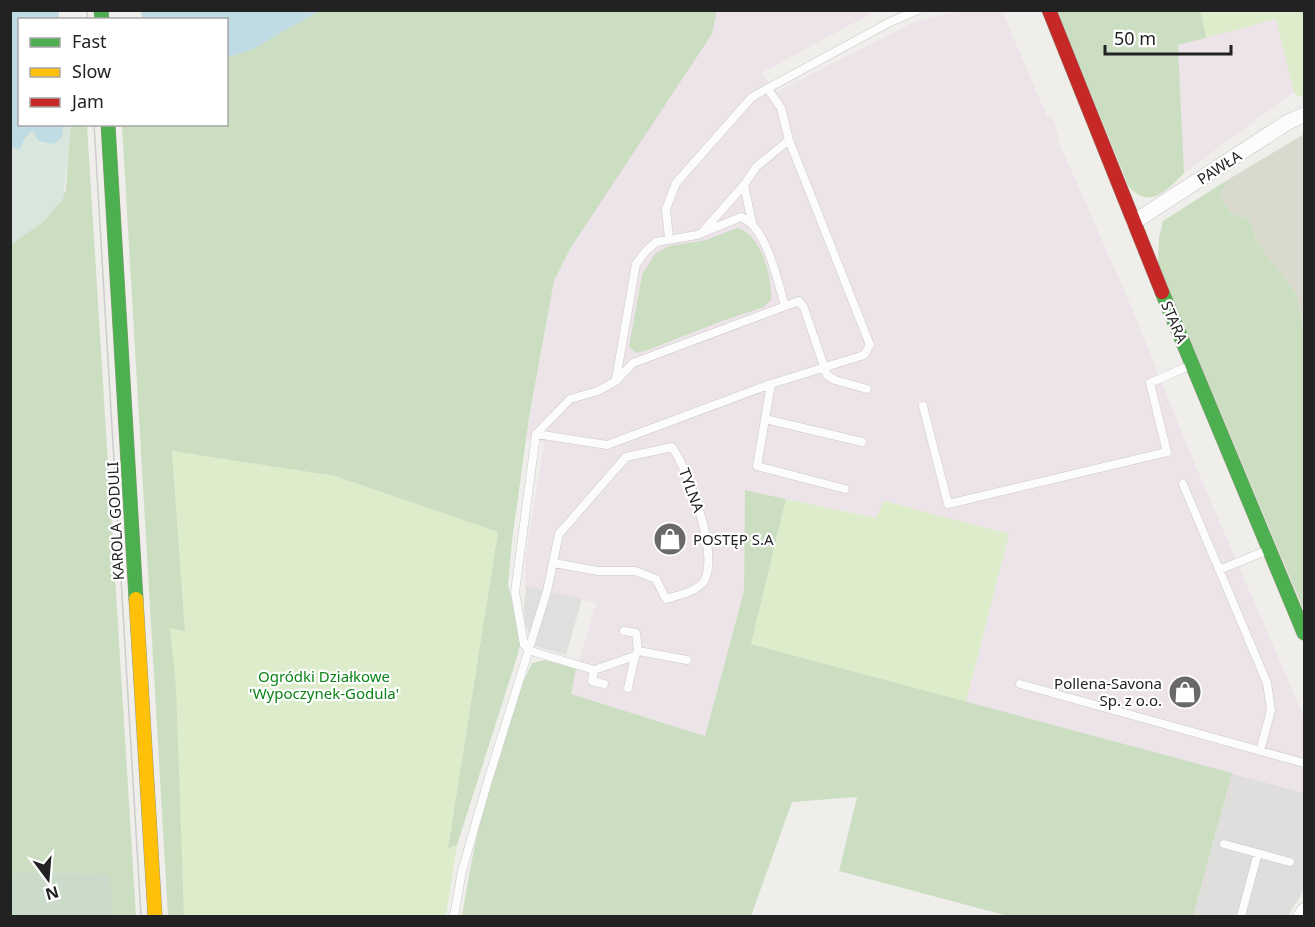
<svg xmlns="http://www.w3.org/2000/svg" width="1315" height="927" font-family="'Noto Sans',sans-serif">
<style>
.residential{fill:#dfdedc}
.industrial{fill:#ede4e9}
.construction{fill:#d9d9cd}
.grass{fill:#ddeccb}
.forest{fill:#cbdec1}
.wetland{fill:#d9e6de}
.cemetery{fill:#cadbca}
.parking{fill:#e0dfde}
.water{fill:#bfdbe3}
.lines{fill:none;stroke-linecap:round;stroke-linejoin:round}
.lane-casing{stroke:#c9c8c7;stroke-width:9}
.street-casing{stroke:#c9c8c7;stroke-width:16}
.fast-casing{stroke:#999a82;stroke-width:15}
.slow-casing{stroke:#999a82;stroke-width:15}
.jam-casing{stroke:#999a82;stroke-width:15}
.lane{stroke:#fdfcfc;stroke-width:8}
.street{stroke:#fdfcfc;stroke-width:15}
.fast{stroke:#4caf50;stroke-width:14}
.slow{stroke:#ffc107;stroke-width:14}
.jam{stroke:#c62828;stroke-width:14}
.tram{stroke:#ccc;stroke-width:1.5}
.labels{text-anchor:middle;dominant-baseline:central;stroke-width:4.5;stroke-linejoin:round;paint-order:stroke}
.street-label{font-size:15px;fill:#222;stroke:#fff}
.poi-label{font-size:15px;fill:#222;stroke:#fff;text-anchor:start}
.park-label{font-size:15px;fill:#0c8416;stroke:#fff}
</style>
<rect width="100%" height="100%" fill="#f0eeeb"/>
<path class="residential" d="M1232 773 1304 793V889L1288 916H1193Z"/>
<path class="industrial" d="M717 11H876L761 73 777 92 914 22 963 11H1002L1047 116 1052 118 1058 134V140L1131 306 1196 467 1304 717V793L966 702 1009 534 884 501 877 518 745 490 744 591 705 736 570 694 596 603 525 586 527 548 544 442 526 438 554 281 570 249 712 34Z
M1276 19 1294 92 1184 173 1178 45Z"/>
<path class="construction" d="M1304 134V327L1296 293 1258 244 1249 219 1231 213 1220 196 1229 179Z"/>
<path class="grass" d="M1201 11H1304V95L1298 97 1294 92 1276 19 1206 38Z
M172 451 335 476 498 532 448 847 457 845 446 916H184L170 627 185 631Z
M786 499 876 518 884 501 1009 534 966 702 751 644Z"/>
<path class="forest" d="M319 11H717L712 34 570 249 554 281 529 418 512 541 508 584 521 640 518 654 457 845 448 848 498 532 335 476 172 451 185 631 170 628 176 688 184 916H168L122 125 226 124 227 57 249 51Z
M1057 11H1201L1206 38 1178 45 1184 173C1167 190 1151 210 1129 187Z
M70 125H87L136 916H113L108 874 11 873 10 245 44 221 66 190Z
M1229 179 1220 196 1231 213 1249 219 1258 244 1296 293 1304 327V611L1158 263 1159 238 1163 221Z
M737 228C762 235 772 276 771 300L764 307 722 321 648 350 637 353 629 347 642 275 655 254 669 246 706 240Z
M745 490 786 499 751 644 1232 773 1193 916H1008L839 871 857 797 792 802 751 916H462C476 831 495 741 532 663L545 660 576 669 571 694 705 736 744 591Z"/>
<path class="wetland" d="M11 113 20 124 70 125 71 129 63 199 44 221 11 245Z"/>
<path class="cemetery" d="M11 873 109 874 113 916H11Z"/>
<path class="parking" d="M526 586 582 599 566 655 535 646 525 624 524 606Z"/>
<path class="water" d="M11 10 59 11V19L20 20V124L63 125 62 137 54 144 38 141 33 130 24 139 20 150 13 147 11 151Z
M140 11V10L319 11 249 51 227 57 226 20 143 19Z"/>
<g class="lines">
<defs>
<path id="lane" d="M752 222 744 185 756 167 789 140
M705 229 744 185
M669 239 666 209 676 183 752 97 890 22 918 10
M616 379 636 264 645 252 656 242 697 235 741 217C767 227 777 280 785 306
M771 384 757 466 845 489
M923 406 948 504 1167 452 1150 383 1191 365
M765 419 862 442
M536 434 607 445 771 384 864 355 870 345 789 140 781 108 768 89
M1183 484 1267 683 1271 710 1260 751
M1219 570 1268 550
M624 631 636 633 638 651
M635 656 638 651 687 660
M594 670 635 656 628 688
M604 684 592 681 594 670 531 651 524 645 515 592 536 434 570 399 598 391 616 381 633 363 799 301 804 308 827 375 835 380 867 389
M1020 684 1304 763
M1224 844 1290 862
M454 916 462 871 487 784 547 591 559 534 626 457 672 447C688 470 720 555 704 581 697 592 678 595 666 599L656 579 635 571H598L554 563
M1241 916 1258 853"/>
<path id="street" d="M1134 222 1288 122 1304 115
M1301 916 1304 911"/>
<path id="fast" d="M101 10 102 20
M108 124 136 599
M1162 292 1304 633"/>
<path id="slow" d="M136 599 155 916"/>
<path id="jam" d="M1049 10 1162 292"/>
</defs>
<use href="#lane" class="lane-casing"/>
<use href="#street" class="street-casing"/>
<use href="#fast" class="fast-casing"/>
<use href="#slow" class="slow-casing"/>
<use href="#jam" class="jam-casing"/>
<use href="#lane" class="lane"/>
<use href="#street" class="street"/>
<use href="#fast" class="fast"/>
<use href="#slow" class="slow"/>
<use href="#jam" class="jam"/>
<path class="tram" d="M87 10 88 20
M94 124 141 916"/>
</g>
<defs>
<symbol id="shop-disc" viewBox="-11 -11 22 22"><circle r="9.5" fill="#6a6968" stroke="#fff"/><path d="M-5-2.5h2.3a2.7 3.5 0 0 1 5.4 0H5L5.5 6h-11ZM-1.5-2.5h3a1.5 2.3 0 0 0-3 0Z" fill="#fff"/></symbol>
</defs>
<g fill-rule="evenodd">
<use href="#shop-disc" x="651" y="520" width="38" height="38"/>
<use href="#shop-disc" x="1166" y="673" width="38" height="38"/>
</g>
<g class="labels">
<g class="street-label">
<text transform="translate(1219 167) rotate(-33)">PAWŁA</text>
<text transform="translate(1175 322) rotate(67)">STARA</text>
<text transform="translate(692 490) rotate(70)">TYLNA</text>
<text transform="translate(115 521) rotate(-93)">KAROLA GODULI</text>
</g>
<g class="poi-label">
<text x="693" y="539">POSTĘP S.A</text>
<text x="1162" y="683" text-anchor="end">Pollena-Savona<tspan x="1162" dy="17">Sp. z o.o.</tspan></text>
</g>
<g class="park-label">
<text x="324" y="676">Ogródki Działkowe<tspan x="324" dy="17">'Wypoczynek-Godula'</tspan></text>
</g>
</g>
<rect width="1315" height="927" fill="none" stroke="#222222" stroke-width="24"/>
<rect x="18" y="18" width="210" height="108" fill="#ffffff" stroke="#a7a7a7" stroke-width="1.5"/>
<rect x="30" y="38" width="30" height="9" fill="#4caf50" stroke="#a7a7a7" stroke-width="1.5"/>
<text x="72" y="48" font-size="18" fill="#222222">Fast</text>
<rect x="30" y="68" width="30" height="9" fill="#ffc107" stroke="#a7a7a7" stroke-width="1.5"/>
<text x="72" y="78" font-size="18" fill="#222222">Slow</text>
<rect x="30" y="98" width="30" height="9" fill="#c62828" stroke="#a7a7a7" stroke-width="1.5"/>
<text x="72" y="108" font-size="18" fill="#222222">Jam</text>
<g transform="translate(48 879) rotate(164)" stroke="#ffffff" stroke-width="4.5" paint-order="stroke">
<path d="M0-4.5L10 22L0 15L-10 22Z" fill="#222222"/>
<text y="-9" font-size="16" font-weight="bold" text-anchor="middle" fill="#222222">N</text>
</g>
<path d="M1105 45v9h126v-9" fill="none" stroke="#222222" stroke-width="3"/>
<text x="1114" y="45" font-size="18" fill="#222222" stroke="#ffffff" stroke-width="4.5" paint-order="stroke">50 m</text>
</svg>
